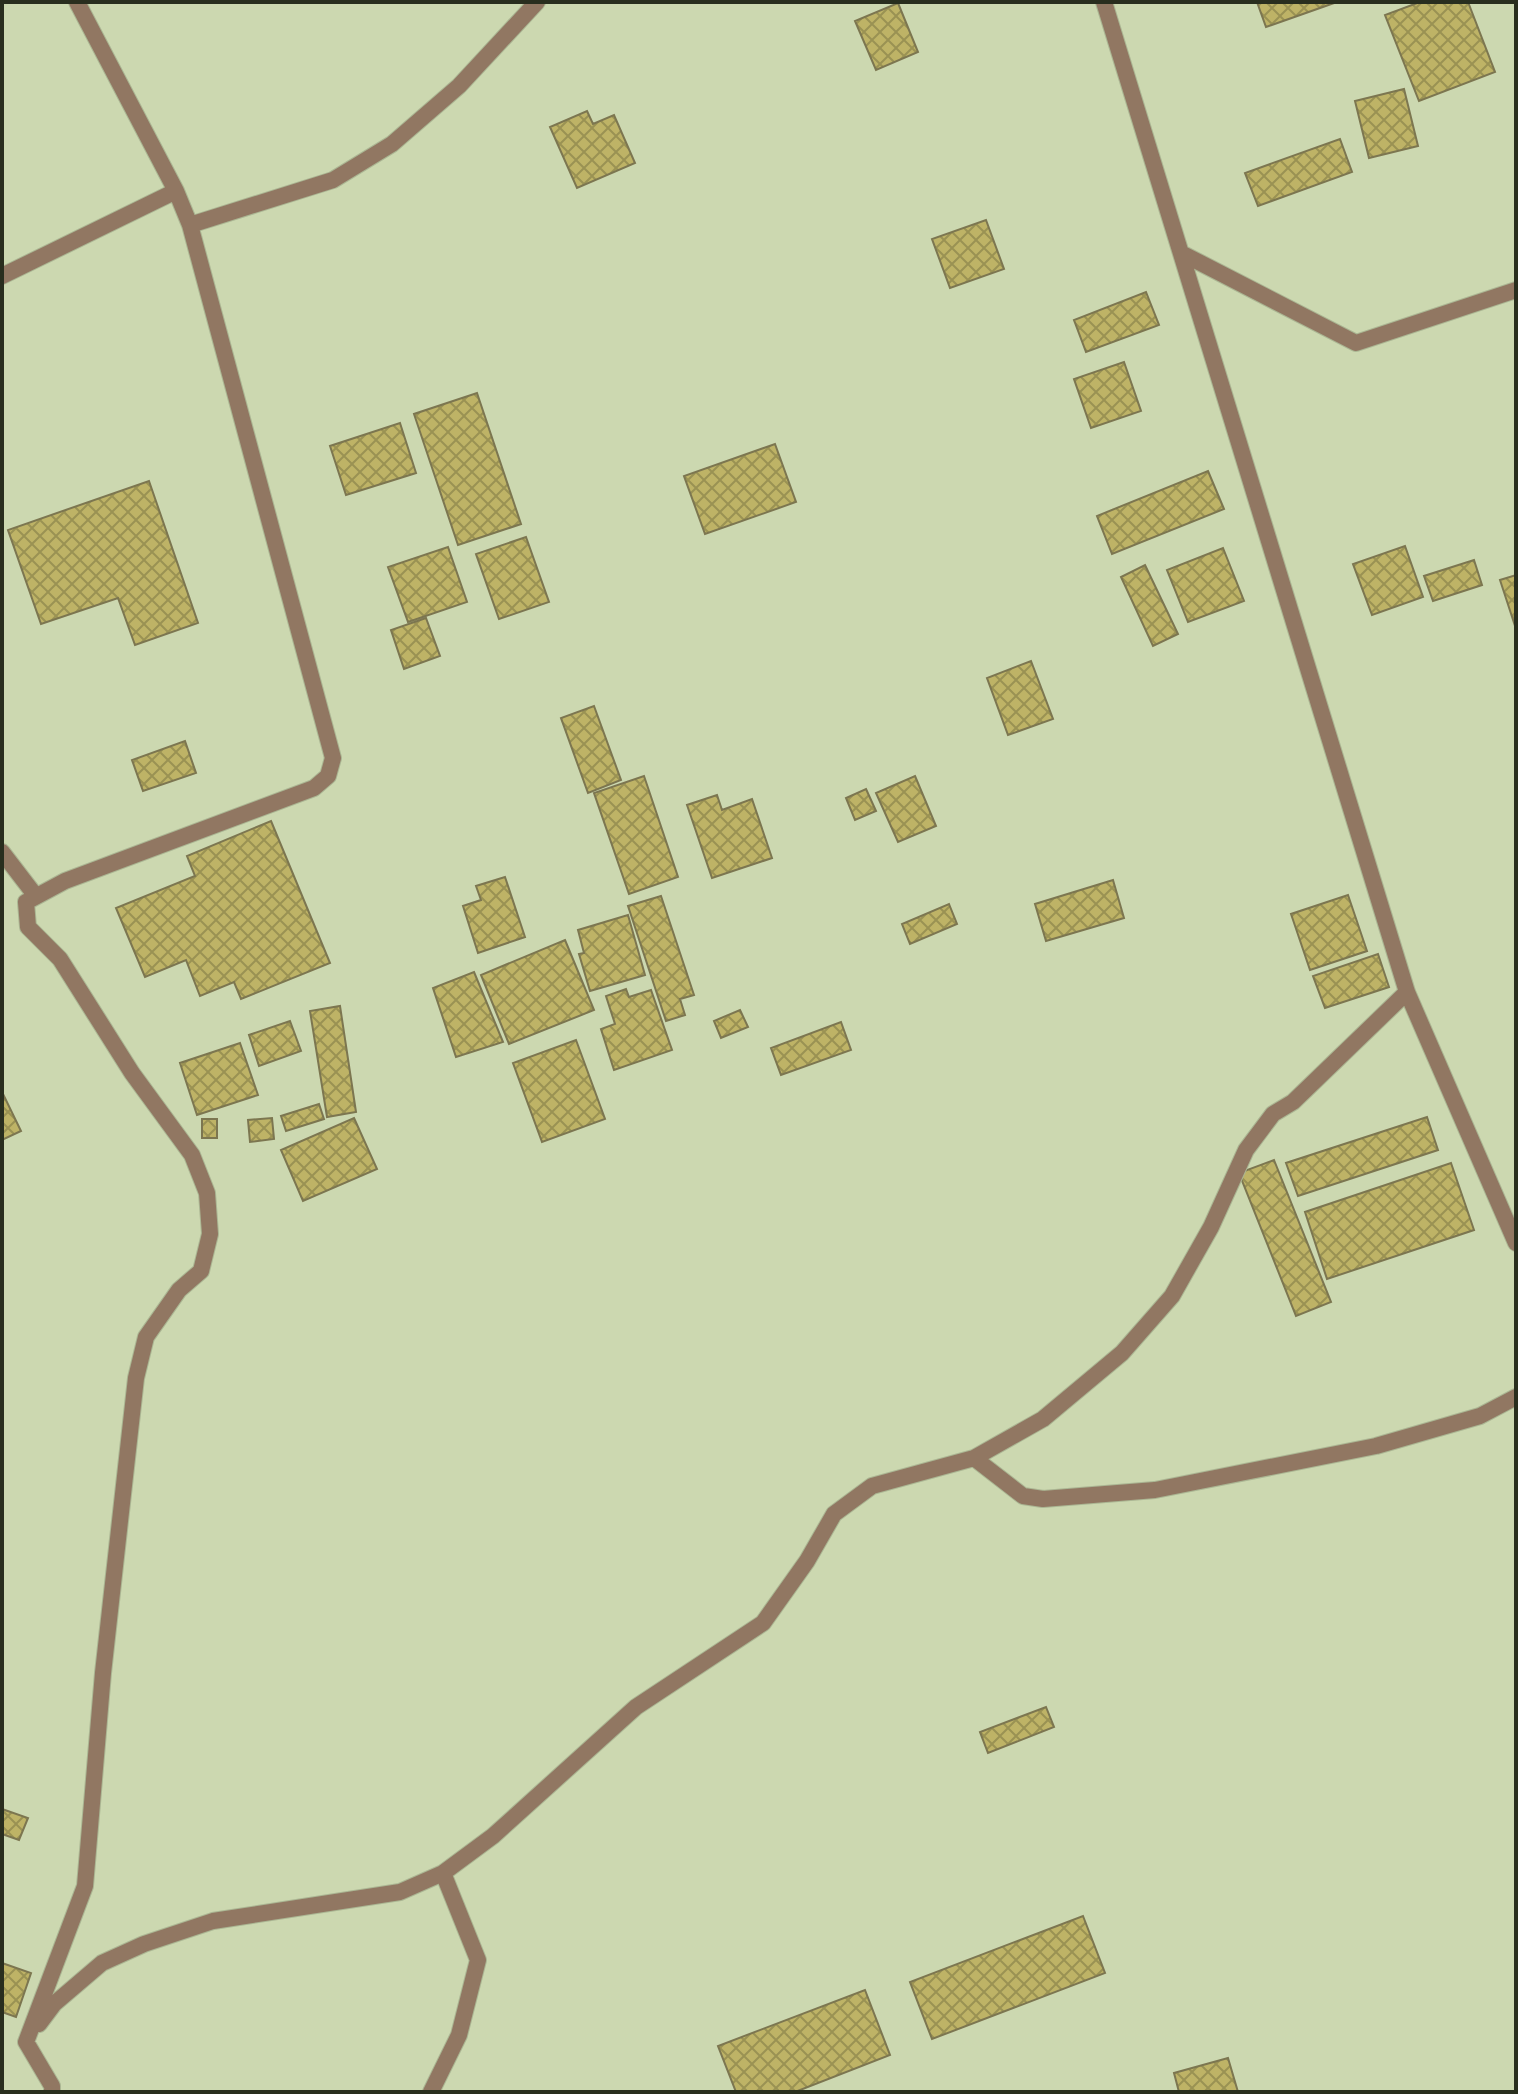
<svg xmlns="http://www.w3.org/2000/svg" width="1518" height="2094" font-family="Arial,sans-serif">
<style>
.building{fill:url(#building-cross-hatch);stroke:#7c7650;stroke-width:2}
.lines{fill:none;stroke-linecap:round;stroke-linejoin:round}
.minor-casing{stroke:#abb693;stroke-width:18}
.minor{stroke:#917762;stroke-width:16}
</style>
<defs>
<pattern id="building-cross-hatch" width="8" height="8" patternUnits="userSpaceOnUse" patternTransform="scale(2)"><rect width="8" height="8" fill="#beb366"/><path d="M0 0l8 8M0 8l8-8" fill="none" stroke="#9a9253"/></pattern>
</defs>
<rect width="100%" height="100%" fill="#ccd8b0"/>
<path class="building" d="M1257 2H1337L1266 27Z
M1420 2H1468L1495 72 1419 101 1385 15Z
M898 3 918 52 876 70 855 21Z
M1404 89 1418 146 1369 158 1355 101Z
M587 111 593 124 614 115 635 163 577 188 550 127Z
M1340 139 1352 172 1258 206 1245 173Z
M986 220 1004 269 950 288 932 239Z
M1146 292 1159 325 1086 352 1074 320Z
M1124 362 1141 411 1091 428 1074 379Z
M477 393 521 524 458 545 414 414Z
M400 423 416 473 346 495 330 446Z
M775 444 796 502 705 534 684 476Z
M1208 471 1224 509 1112 554 1097 516Z
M149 481 198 623 135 645 118 598 41 624 8 530Z
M526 537 549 602 499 619 476 554Z
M1405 546 1423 597 1372 615 1353 564Z
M448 547 467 602 408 622 388 567Z
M1223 548 1244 601 1188 622 1167 570Z
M1474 560 1482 585 1433 601 1424 576Z
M1145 565 1178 634 1153 646 1121 577Z
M1516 575V629L1500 580Z
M426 618 440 656 404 669 391 630Z
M1031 661 1053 719 1008 735 987 678Z
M594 706 621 780 588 793 561 718Z
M185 741 196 773 143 791 132 760Z
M644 776 678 877 629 894 594 793Z
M915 776 936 826 898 842 876 793Z
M866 789 876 811 855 820 846 798Z
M717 795 722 810 752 799 772 858 712 878 687 805Z
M271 821 330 963 241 999 234 982 200 996 186 960 145 977 116 908 195 876 187 856Z
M505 877 525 937 478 953 463 906 481 900 476 886Z
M1113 880 1124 918 1046 941 1035 904Z
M1348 895 1367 951 1310 970 1291 914Z
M661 896 694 995 680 999 685 1015 666 1021 628 906Z
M949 904 957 924 910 944 902 924Z
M628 915 645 975 590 991 579 954 584 953 578 930Z
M565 940 594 1010 509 1044 481 975Z
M1378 954 1389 987 1325 1008 1313 976Z
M474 972 503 1042 456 1057 433 988Z
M626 989 629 997 651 990 672 1050 614 1070 601 1029 615 1024 606 996Z
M340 1006 356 1112 327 1117 310 1011Z
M740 1010 748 1027 721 1038 714 1021Z
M290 1021 301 1051 259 1066 249 1035Z
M841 1022 851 1050 781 1075 771 1048Z
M576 1040 605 1119 542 1142 513 1063Z
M240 1043 258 1095 197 1115 180 1063Z
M3 1094 21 1131 2 1140V1095Z
M319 1104 324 1119 286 1131 281 1116Z
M1427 1117 1438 1150 1298 1196 1286 1163Z
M272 1118 274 1139 250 1142 248 1120Z
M354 1118 377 1169 303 1201 281 1150Z
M202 1119H217V1138H202Z
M1274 1160 1331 1302 1296 1316 1239 1173Z
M1451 1163 1474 1230 1327 1279 1305 1212Z
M1046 1707 1054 1727 988 1753 980 1732Z
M2 1809 28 1818 19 1840 2 1834Z
M1083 1916 1105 1973 932 2039 910 1982Z
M2 1963 31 1973 16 2017 2 2012Z
M865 1990 890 2055 795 2092H736L718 2046Z
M1228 2058 1238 2092H1179L1174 2073Z"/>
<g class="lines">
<defs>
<path id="minor" d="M1104 2 1407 992 1516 1243
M190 225 333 180 392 144 459 86 537 2
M1183 254 1356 343 1516 290
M2 276 176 191
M2 852 35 895
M974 1458 1023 1496 1043 1499 1155 1490 1376 1446 1480 1416 1516 1397
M39 2024 54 2004 102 1963 144 1944 213 1921 400 1892 443 1873 493 1836 636 1707 763 1623 807 1561 834 1514 872 1486 974 1458 1043 1419 1122 1353 1172 1296 1211 1227 1246 1150 1273 1114 1293 1102 1407 992
M26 2042 85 1886 103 1673 136 1378 146 1337 179 1290 201 1271 210 1234 207 1193 192 1155 132 1073 60 959 28 927 26 902 65 881 314 788 328 776 333 758 190 225 176 191 77 2
M26 2042 52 2086V2092
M431 2092 459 2035 478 1960 443 1873"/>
</defs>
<use href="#minor" class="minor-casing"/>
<use href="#minor" class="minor"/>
</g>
<rect width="1518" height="2094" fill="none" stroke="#292e1e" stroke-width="8"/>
</svg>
